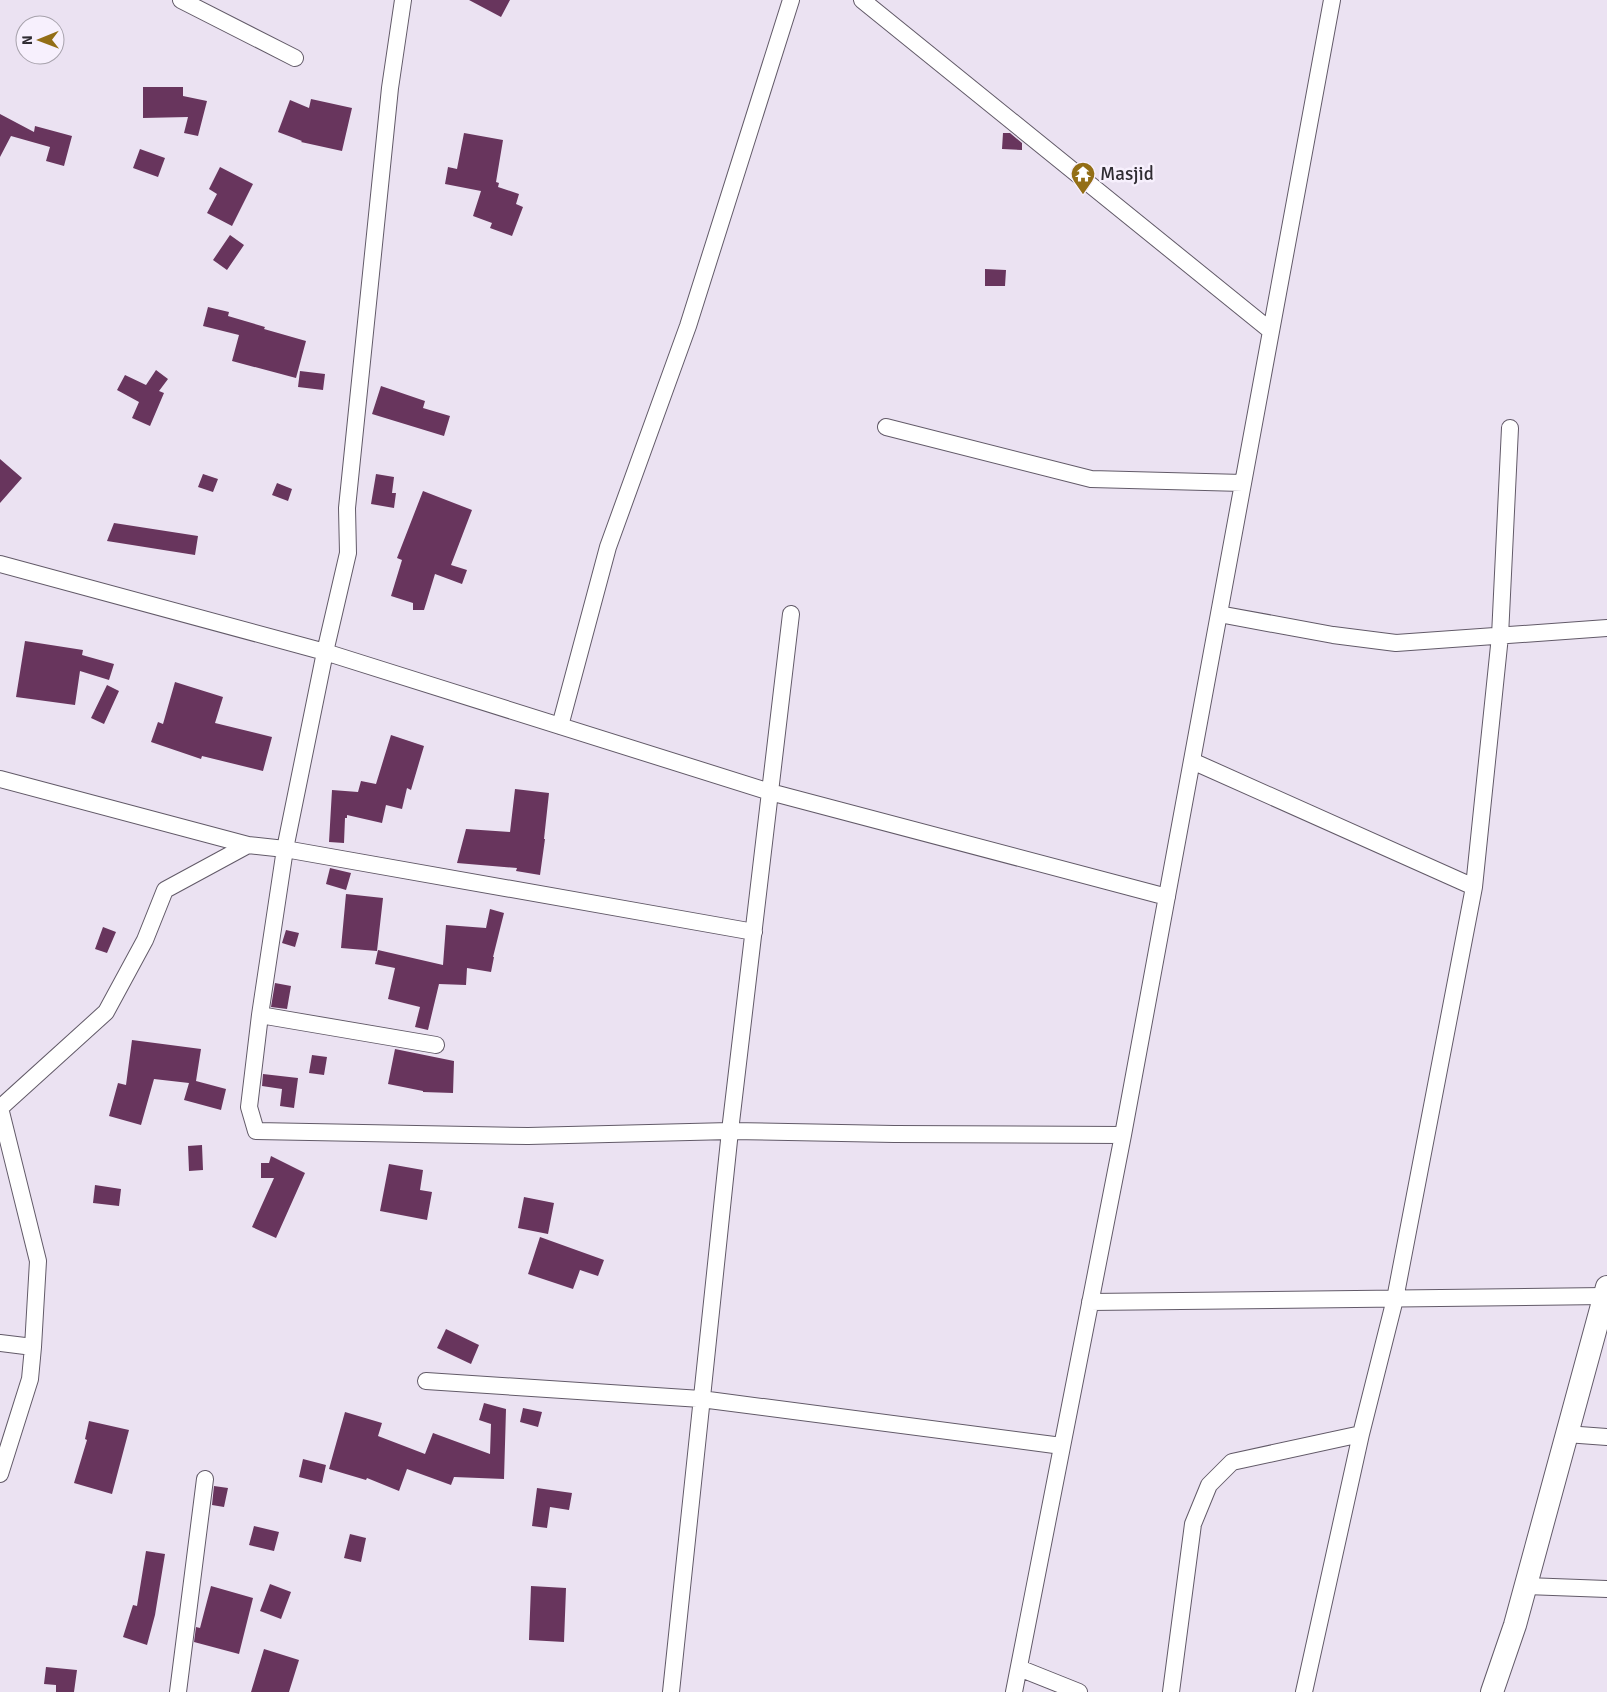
<svg xmlns="http://www.w3.org/2000/svg" width="1607" height="1692" font-family="Signika,sans-serif">
<style>
.building{fill:#68355d}
.lines{fill:none;stroke-linecap:round;stroke-linejoin:round}
.street-casing{stroke:#625a68;stroke-width:18}
.secondary-casing{stroke:#625a68;stroke-width:24}
.street{stroke:#fff;stroke-width:16}
.secondary{stroke:#fff;stroke-width:22}
.labels{text-anchor:middle;dominant-baseline:central;stroke-width:5;stroke-linejoin:round;paint-order:stroke}
.poi-label{font-size:19px;fill:#2f2c32;stroke:#f7f0fd;text-anchor:start}
</style>
<rect width="100%" height="100%" fill="#ebe2f2"/>
<path class="building" d="M469 0H510L501 17Z
M143 87H183V96L207 101 198 136 184 133 188 117 143 118Z
M311 99 352 108 342 151 301 142 302 141 278 132 290 100 309 108Z
M0 114 34 132 35 126 72 136 64 166 46 161 50 147 11 136 0 157Z
M464 133 503 140 496 182 499 183 498 187 519 194 516 204 523 207 512 236 490 228 492 223 473 216 481 191 445 184 448 167 457 169Z
M1003 133H1010L1022 143V150L1002 149Z
M140 149 165 158 158 177 133 168Z
M220 167 253 184 232 226 207 213 217 194 209 189Z
M230 235 244 245 227 270 213 260Z
M985 269 1006 270 1005 286H985Z
M208 307 229 312 228 316 265 327 264 329 306 341 296 378 232 361 239 335 203 326Z
M156 370 168 379 159 391 164 393 150 426 132 418 139 402 117 390 125 375 146 385Z
M300 371 325 374 323 390 298 387Z
M381 386 425 401 423 408 450 416 444 436 372 414Z
M0 459 22 478 0 503Z
M203 474 218 479 213 492 198 487Z
M376 474 394 477 392 493H396L394 508 371 504Z
M277 483 292 489 288 501 272 495Z
M423 491 472 510 451 565 467 570 462 584 435 574 424 610H413V603L391 596 402 560 397 558Z
M114 523 198 536 195 555 107 541Z
M25 641 83 650 82 655 114 664 109 680 80 671 75 705 16 697Z
M175 682 223 697 215 723 272 737 263 771 202 756 201 759 151 742 158 722 163 724Z
M107 685 119 691 104 724 91 718Z
M391 735 424 746 411 790 407 788 402 809 386 805 382 823 347 815V818H345L344 843 329 842 332 790 358 792 361 781 376 784Z
M515 789 549 793 544 839H545L540 875 516 871 517 868 457 863 466 829 510 832Z
M330 868 351 873 346 890 326 884Z
M346 894 383 898 377 951 341 948Z
M490 909 504 913 493 957H494L491 972 467 968 466 985 439 984 428 1030 415 1027 420 1007 388 999 395 968 375 964 378 950 443 965 446 925 486 928Z
M103 927 116 932 107 953 95 949Z
M286 930 299 933 295 947 282 943Z
M275 983 291 986 287 1009 271 1007Z
M132 1040 201 1049 196 1081 226 1089 221 1110 184 1100 189 1083 154 1079 141 1125 109 1116 118 1083 126 1085Z
M395 1049 454 1061 453 1093 423 1092V1091L388 1084Z
M312 1055 327 1057 324 1075 309 1073Z
M263 1074 298 1078 294 1108 280 1106 282 1089 262 1086Z
M202 1145 203 1170 189 1171 188 1146Z
M271 1156 305 1173 276 1238 252 1227 274 1178H261V1163H269Z
M389 1164 423 1170 420 1190 432 1192 427 1220 380 1211Z
M95 1185 121 1189 119 1206 93 1203Z
M524 1197 554 1203 548 1234 518 1228Z
M540 1237 604 1260 598 1276 580 1270 573 1289 528 1274Z
M446 1329 479 1345 471 1364 437 1348Z
M484 1403 506 1409 504 1479 454 1477 451 1485 407 1469 399 1491 367 1478 366 1480 329 1469 345 1412 382 1423 378 1436 425 1454 433 1433 490 1454 491 1424 479 1420Z
M523 1408 542 1412 538 1427 520 1422Z
M89 1421 129 1430 112 1494 74 1483 87 1440 85 1439Z
M303 1459 326 1465 322 1483 299 1477Z
M214 1486 228 1488 224 1507 212 1505Z
M537 1488 572 1493 569 1510 550 1507 547 1528 532 1526Z
M254 1526 279 1532 274 1551 249 1545Z
M350 1534 366 1538 361 1562 344 1558Z
M146 1551 165 1554 155 1615 147 1645 123 1637 133 1605 137 1606Z
M270 1584 291 1592 281 1619 260 1611Z
M211 1586 253 1598 239 1654 194 1642 196 1627 200 1628Z
M531 1586 566 1588 564 1642 529 1640Z
M264 1649 299 1660 289 1692H251Z
M46 1667 77 1670 74 1692H56V1685L44 1684Z"/>
<g class="lines">
<defs>
<path id="street" d="M181 0 295 58
M403 0 390 88 347 508 348 553 325 652 285 849 260 1015 249 1107 256 1131 528 1136 730 1131 894 1134 1123 1135
M862 0 1271 331
M886 427 1091 479 1243 483
M0 564 325 652 770 792 1167 897
M1219 614 1333 635 1396 643 1607 628
M560 726 608 547 688 326 791 0
M1192 761 1474 887
M0 779 248 845
M260 1015 436 1045
M0 1108 106 1012 145 940 165 890 248 845 285 849 754 932
M1090 1302 1605 1296
M0 1343 33 1347
M426 1381 701 1399 1062 1446
M1566 1434 1607 1437
M0 1474 30 1379 33 1347 38 1261 0 1108
M1526 1586 1607 1589
M1019 1668 1079 1692
M178 1692 205 1479
M671 1692 730 1131 791 614
M1014 1692 1123 1135 1332 0
M1171 1692 1193 1524 1209 1485 1232 1462 1361 1434
M1304 1692 1361 1434 1395 1299 1474 887 1500 636 1510 428"/>
<path id="secondary" d="M1492 1692 1515 1625 1607 1287"/>
</defs>
<use href="#street" class="street-casing"/>
<use href="#secondary" class="secondary-casing"/>
<use href="#street" class="street"/>
<use href="#secondary" class="secondary"/>
</g>
<defs>
<symbol id="temple-pin" viewBox="-11 -11 22 30"><path d="M0 17L-7.5 6A9.5 9.5 0 1 1 7.5 6Z" fill="#936e16" stroke="#f7f0fd"/><path d="M0-6L5-2H3V0L6.5 2.5H4V6H1.5V3h-3V6H-4V2.5H-6.5L-3 0V-2H-5Z" fill="#fff"/></symbol>
</defs>
<g fill-rule="evenodd">
<use href="#temple-pin" x="1069" y="160" width="28" height="38"/>
</g>
<g class="labels">
<g class="poi-label">
<text x="1100" y="174">Masjid</text>
</g>
</g>
<g transform="translate(40 40) rotate(269)"><circle r="24" fill="#f7f0fd" stroke="#a7a2ac"/>
<path d="M0-4L9 19L0 12L-9 19Z" fill="#936e16"/>
<text y="-8" font-size="14" font-weight="bold" text-anchor="middle" fill="#2f2c32">N</text>
</g>
</svg>
